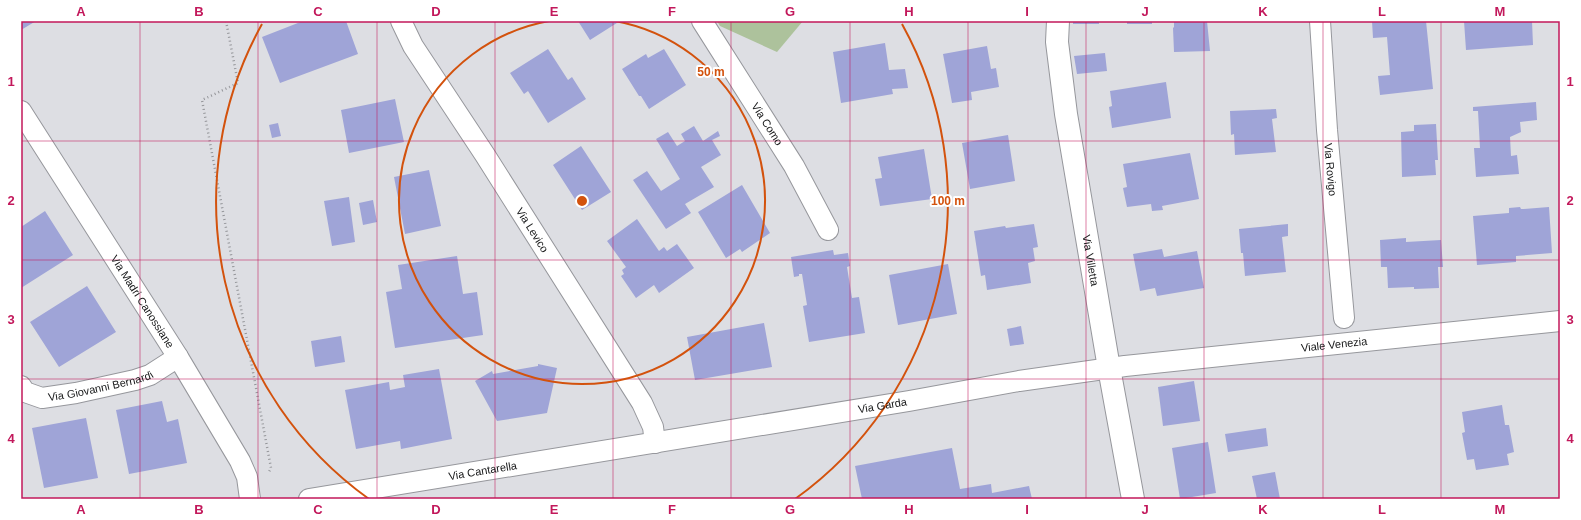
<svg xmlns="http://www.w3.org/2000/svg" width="1581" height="520" font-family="Arial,sans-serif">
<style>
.green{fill:#adc29c}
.building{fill:#9fa4d7}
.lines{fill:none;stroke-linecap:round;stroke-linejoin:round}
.minor-casing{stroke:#96979c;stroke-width:22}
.tertiary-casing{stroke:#96979c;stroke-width:24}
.path{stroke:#95969a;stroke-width:2.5;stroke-dasharray:1 3;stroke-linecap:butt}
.minor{stroke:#fff;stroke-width:20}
.tertiary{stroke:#fff;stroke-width:22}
.grid{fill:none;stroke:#c2185b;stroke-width:1;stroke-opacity:0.55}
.ring{fill:none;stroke:#d3520d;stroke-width:2}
.labels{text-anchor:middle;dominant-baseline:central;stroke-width:4;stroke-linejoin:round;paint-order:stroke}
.street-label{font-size:11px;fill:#161718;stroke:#fff}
.centre{fill:#d3520d;stroke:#fff;stroke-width:2}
.ring-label{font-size:12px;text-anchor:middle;font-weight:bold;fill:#d3520d;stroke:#fff;stroke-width:4;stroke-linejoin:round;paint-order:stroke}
.neatline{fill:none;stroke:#c2185b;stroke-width:1.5}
.grid-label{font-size:13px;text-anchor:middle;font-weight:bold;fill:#c2185b}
</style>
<rect width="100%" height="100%" fill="#dddee3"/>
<path class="green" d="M717 21H803L777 52 720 26Z"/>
<path class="building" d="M21 21H36L21 30Z
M303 21H346L358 54 280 83 262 37Z
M578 21H620L590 40Z
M1073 21H1099V24H1073Z
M1127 21H1152V24H1127Z
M1174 21H1207L1210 51 1174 52 1173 28 1174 27Z
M1372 21H1426L1433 89 1380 95 1378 76 1390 75 1387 37 1373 38Z
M1464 21H1532L1533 45 1466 50Z
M885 43 889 70 905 69 908 88 892 89 893 94 841 103 833 52Z
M987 46 991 69 996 68 999 87 971 92 972 100 952 103 943 54Z
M548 49 568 80 572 77 586 99 548 123 528 91 524 94 510 73Z
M664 49 686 85 649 109 641 96H639L622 69 646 54 648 58Z
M1105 53 1107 71 1077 74 1074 56Z
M1166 82 1171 118 1112 128 1109 107 1112 106 1110 91Z
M395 99 404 142 349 153 341 110Z
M1536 102 1537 120 1520 122 1521 132 1510 137 1511 156 1517 155 1519 174 1476 177 1474 148H1480L1478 111H1473V107Z
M1276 109 1277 118 1272 119 1276 152 1235 155 1234 134 1231 135 1230 111Z
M278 123 281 136 272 138 269 125Z
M1436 124 1438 160H1435L1436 175 1402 177 1401 132 1414 131V125Z
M694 126 703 141 718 131 720 136 712 140 721 155 701 167 714 187 685 204 691 213 666 229 633 180 647 171 661 191 680 179 656 139 668 132 677 146 685 141 681 134Z
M1008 135 1015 181 970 189 962 143Z
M581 146 611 192 582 210 553 165Z
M924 149 932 199 880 206 875 179 882 178 878 157Z
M1190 153 1199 199 1162 206 1163 210 1152 211 1151 204 1127 207 1123 188 1127 187 1123 164Z
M429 170 441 226 405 234 394 177Z
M742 185 770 233 742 252 740 249 726 258 698 212Z
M349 197 355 242 332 246 324 201Z
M373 200 377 222 363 225 359 203Z
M1520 207 1521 209H1524L1549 207 1552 253 1516 256V262L1477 265 1473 216 1509 213V208Z
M45 211 73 255 21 288V227Z
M637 219 659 251 664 247 667 251 677 244 694 268 659 293 654 285 636 298 621 276 624 274 622 270 626 267 607 241Z
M1034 224 1038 247 1033 248 1035 261 1028 263 1031 283 987 290 985 275 981 276 974 231 1005 226 1006 228Z
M1288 224V236L1282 237 1286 272 1245 276 1243 253H1241L1239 229Z
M1406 238V242L1441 240 1443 267H1438L1439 288 1414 289V287L1388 288 1387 267H1381L1380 240Z
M1162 249 1164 257 1197 251 1204 288 1157 296 1155 288 1140 291 1133 254Z
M833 250 834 255 848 253 850 266 847 267 852 298 859 297 865 333 809 342 803 306 807 305 802 274H799V276L794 277 791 257Z
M457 256 463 294 477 292 483 335 395 348 386 292 402 289 398 265Z
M948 264 957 314 898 325 889 275Z
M87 286 116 332 59 367 30 322Z
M764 323 772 367 695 380 687 337Z
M1021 326 1024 344 1010 346 1007 329Z
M341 336 345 362 315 367 311 341Z
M538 364 557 368 547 413 497 421 475 381 492 371 493 374 538 366Z
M439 369 452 439 401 449 400 441 356 449 345 390 389 382 390 390 405 387 403 375Z
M1194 381 1200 421 1163 426 1158 387Z
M162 401 167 422 178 419 187 463 129 474 116 410Z
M1502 405 1505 425H1509L1514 452 1507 454 1509 465 1476 470 1474 459 1467 460 1462 433 1465 432 1462 412Z
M86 418 98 478 44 488 32 428Z
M1266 428 1268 446 1228 452 1225 434Z
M1208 442 1216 493 1180 499 1172 448Z
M952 448 960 489 991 484 992 493 1029 486 1032 499H862L855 466Z
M1275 472 1280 499H1257L1252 476Z"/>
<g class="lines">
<defs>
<g id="minor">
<path id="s1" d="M401 21 413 46 485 155 642 403 653 427 655 443"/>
<path id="s2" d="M702 21 794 166 828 230"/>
<path id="s3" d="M1320 21 1327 130 1344 318"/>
<path id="s4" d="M21 111 178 357 240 461 247 477 250 499"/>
<path id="s5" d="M21 386 25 392 42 398 76 393 135 380 150 375 178 357"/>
<path id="s6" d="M309 499 909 401 1019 381 1125 366 1560 321"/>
</g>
<g id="tertiary">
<path id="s7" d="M1058 21 1057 42 1066 114 1109 368 1133 499"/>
</g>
</defs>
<use href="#minor" class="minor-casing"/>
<use href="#tertiary" class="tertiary-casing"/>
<path class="path" d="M226 21 238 83 202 100 271 468 269 472"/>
<use href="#minor" class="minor"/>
<use href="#tertiary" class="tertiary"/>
</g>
<path class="grid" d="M140 21V499M258 21V499M377 21V499M495 21V499M613 21V499M731 21V499M850 21V499M968 21V499M1086 21V499M1204 21V499M1323 21V499M1441 21V499M21 141H1560M21 260H1560M21 379H1560"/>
<g class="ring">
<path d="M615 21A183 183 0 1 1 549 21"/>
<path d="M369 499A366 366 0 0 1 262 24M902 24A366 366 0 0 1 795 499"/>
</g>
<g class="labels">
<g class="street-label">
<text stroke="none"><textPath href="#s2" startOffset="122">Via Como</textPath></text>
<text stroke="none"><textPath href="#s3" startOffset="149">Via Rovigo</textPath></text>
<text stroke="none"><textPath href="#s1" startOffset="247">Via Levico</textPath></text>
<text stroke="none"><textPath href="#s7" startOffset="242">Via Villetta</textPath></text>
<text stroke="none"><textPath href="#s4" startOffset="226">Via Madri Canossiane</textPath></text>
<text stroke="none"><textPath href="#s6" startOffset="1037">Viale Venezia</textPath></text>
<text stroke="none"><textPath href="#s5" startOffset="85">Via Giovanni Bernardi</textPath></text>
<text stroke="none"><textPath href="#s6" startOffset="581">Via Garda</textPath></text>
<text stroke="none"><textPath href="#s6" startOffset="176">Via Cantarella</textPath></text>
</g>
</g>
<circle cx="582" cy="201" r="6" class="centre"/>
<g class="ring-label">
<text x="711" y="76">50 m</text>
<text x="948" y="205">100 m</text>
</g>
<rect width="1581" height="520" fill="none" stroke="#ffffff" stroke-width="44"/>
<rect x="22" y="22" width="1537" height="476" class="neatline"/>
<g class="grid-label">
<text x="81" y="16">A</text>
<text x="199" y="16">B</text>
<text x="318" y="16">C</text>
<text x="436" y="16">D</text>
<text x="554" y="16">E</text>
<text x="672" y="16">F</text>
<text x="790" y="16">G</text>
<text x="909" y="16">H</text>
<text x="1027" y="16">I</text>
<text x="1145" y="16">J</text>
<text x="1263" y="16">K</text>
<text x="1382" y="16">L</text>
<text x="1500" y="16">M</text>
<text x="11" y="86">1</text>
<text x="1570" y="86">1</text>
<text x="11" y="205">2</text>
<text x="1570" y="205">2</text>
<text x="11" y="324">3</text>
<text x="1570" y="324">3</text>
<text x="11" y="443">4</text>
<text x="1570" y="443">4</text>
<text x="81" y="514">A</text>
<text x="199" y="514">B</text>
<text x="318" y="514">C</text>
<text x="436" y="514">D</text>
<text x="554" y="514">E</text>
<text x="672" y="514">F</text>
<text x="790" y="514">G</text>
<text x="909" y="514">H</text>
<text x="1027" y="514">I</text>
<text x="1145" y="514">J</text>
<text x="1263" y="514">K</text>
<text x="1382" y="514">L</text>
<text x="1500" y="514">M</text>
</g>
</svg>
